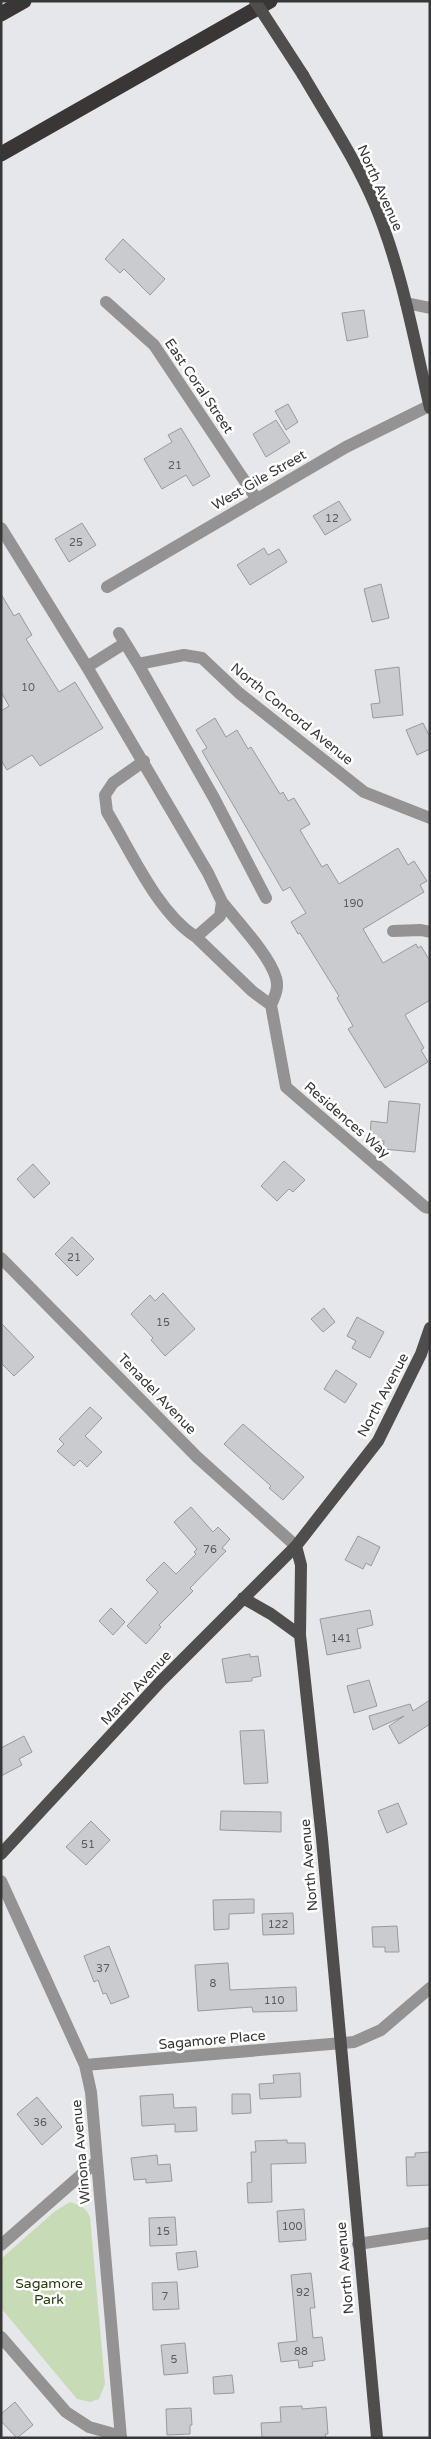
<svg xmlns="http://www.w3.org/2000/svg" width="431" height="2439" font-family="'Varela Round',sans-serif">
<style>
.green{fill:#c7dbb6}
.building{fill:#cacbce;stroke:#999a9d}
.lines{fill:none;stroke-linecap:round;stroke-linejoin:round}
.minor{stroke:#949292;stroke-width:12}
.major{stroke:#504d4d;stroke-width:12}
.highway{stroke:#393635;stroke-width:15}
.major-bridge{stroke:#504d4d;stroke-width:12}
.labels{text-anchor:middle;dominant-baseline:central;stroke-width:5;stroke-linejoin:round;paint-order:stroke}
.number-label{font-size:11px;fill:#5c5c5e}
.street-label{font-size:14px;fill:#373738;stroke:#fff}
.park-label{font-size:14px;fill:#283c10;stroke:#fff}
</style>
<rect width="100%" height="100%" fill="#e6e7ea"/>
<path class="green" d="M70 2202C80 2205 86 2208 90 2217L105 2384 99 2399 90 2402 77 2399 1 2308V2259L54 2212Z"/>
<path class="building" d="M123 239 165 279 150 295 124 269 120 273 105 259Z
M364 310 368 337 347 341 342 313Z
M288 404 298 422 286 430 275 411Z
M276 420 290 442 266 457 253 434Z
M181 428 210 476 193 486 186 475 162 489 144 459 172 442 168 435Z
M339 501 351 520 325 535 313 516Z
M82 523 96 545 69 562 55 539Z
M264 548 268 555 279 549 287 562 250 585 237 565Z
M381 584 389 618 372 622 364 589Z
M1 594 14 616 19 613 32 635 26 639 59 692 75 682 103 728 40 766 32 755 7 770 1 760V711L9 706 1 692Z
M399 667 403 715 373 718 371 704 380 703 375 670Z
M215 718 226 737 237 730 248 749 251 747 280 794 283 792 288 801 294 798 310 824 300 830 322 867 327 864 339 884 398 848 408 865 414 861 427 881 420 885 424 892 363 929 383 963 416 944 418 948 421 946 430 961V1000L405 1015 424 1048 421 1050 428 1062 385 1088 348 1029 353 1026 337 998 339 996 300 933 298 934 291 922 306 913 290 887 283 891 202 751 207 748 196 730Z
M423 723 430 737V749L417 755 406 730Z
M389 1101 420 1104 415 1152 383 1149 384 1141 370 1140 371 1121 387 1123Z
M284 1161 305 1180 293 1192 289 1189 277 1201 261 1186Z
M33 1164 50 1183 34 1198 17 1179Z
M72 1237 94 1259 77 1276 55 1254Z
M163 1293 195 1329 165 1356 151 1340 153 1338 131 1314 150 1295 155 1301Z
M324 1308 335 1322 323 1332 311 1319Z
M357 1317 384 1332 370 1358 352 1348 356 1341 347 1336Z
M1 1323 34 1357 14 1376 1 1363Z
M336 1370 357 1384 345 1403 324 1389Z
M90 1407 102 1418 85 1436 102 1452 87 1467 80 1460 74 1466 57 1451 64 1444 59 1439Z
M243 1424 304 1477 283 1500 269 1488 271 1486 224 1444Z
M191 1507 213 1532 218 1527 230 1539 222 1548 226 1551 190 1588 193 1591 159 1625 161 1627 146 1644 127 1626 158 1592 146 1580 164 1562 176 1574 196 1554 194 1552 197 1549 174 1522Z
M358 1536 380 1547 371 1566 366 1563 363 1569 345 1560Z
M111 1608 125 1622 113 1635 99 1621Z
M370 1610 373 1625 357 1629 361 1648 327 1655 320 1619Z
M250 1654V1657L258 1656 261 1676 252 1678V1681L226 1683 222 1659Z
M369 1680 377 1706 354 1713 347 1686Z
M430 1700V1724L399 1744 389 1726 404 1716 373 1730 369 1716 410 1704 413 1711Z
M264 1730 268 1783 244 1784 240 1731Z
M24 1736 32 1752 19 1759 22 1765 1 1776V1748Z
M398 1803 407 1824 387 1833 378 1811Z
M221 1811 281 1812V1832L220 1830Z
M91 1821 110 1840 86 1865 66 1847Z
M254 1899V1913L229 1914V1929L214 1930 213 1900Z
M293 1913 294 1934 263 1935 262 1914Z
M397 1926 399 1952H385V1947H373L372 1927Z
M109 1946 129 1997 111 2004 106 1993 103 1994 98 1980 94 1982 84 1956Z
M228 1963 230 1990 296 1987 297 2011 253 2012 252 2007 198 2011 195 1965Z
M300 2073 301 2097 260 2099 259 2084 274 2083 273 2075Z
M173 2094 174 2108 196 2107 197 2131 175 2132V2124L142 2126 140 2096Z
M232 2094H250L251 2113 232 2114Z
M37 2097 62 2127 42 2145 17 2114Z
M287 2140V2143H305L306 2163 271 2164 272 2202 248 2203 247 2183 252 2182 251 2152H256L255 2141Z
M430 2152V2185L407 2186 406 2157H415V2153Z
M157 2155 158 2165 170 2164 172 2181 146 2183V2179L134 2180 131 2158Z
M304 2209 306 2240 279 2242 277 2211Z
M175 2217 177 2245 150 2246 149 2218Z
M196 2251 198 2267 178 2270 176 2253Z
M311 2273 315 2308H310L313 2338 322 2337 325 2360 312 2362 313 2366 299 2368 298 2360 281 2362 278 2343 297 2341 291 2275Z
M177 2282 179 2309 153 2310 152 2283Z
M185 2343 188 2373 164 2375 161 2345Z
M232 2375 234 2393 214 2394 213 2377Z
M15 2402 33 2425 17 2438 1 2421V2414Z
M302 2406V2409L326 2407 328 2434H325L326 2438H262L261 2423 281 2422 280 2407Z
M191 2408 192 2425H190V2434L167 2435 166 2409Z"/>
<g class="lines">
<path class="minor" d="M106 302 154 345 256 498
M406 303 430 308
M1 528 87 667
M107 587 346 447 429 406
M119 633 138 664 184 655 202 658 239 693 364 792 430 818
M125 643 87 667 208 873 222 902 220 916 196 937C157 912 131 851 107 812L105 795 113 783 144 761
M138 664 214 798 266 898
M393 931 421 930 430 932
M196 937 252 991 271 1005C275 996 279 988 276 978 270 956 237 921 222 902
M271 1005 286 1087 425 1207 430 1208
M1 1258 197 1457 296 1546
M1 1881 85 2065 91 2092 121 2438
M85 2065 354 2042 381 2030 430 1988
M358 2244 430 2233
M1 2245 97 2161
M1 2337 66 2412 89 2427 121 2436"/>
<path class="major" d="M303 75C328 118 356 160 375 205 402 270 414 340 430 408
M243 1598 271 1614 300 1635
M1 1854 161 1681 296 1546
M377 2438 322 1839 300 1635 301 1565 296 1546 378 1441 421 1354 430 1328"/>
<path class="highway" d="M1 14 24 1
M1 154 270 1"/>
<path class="major-bridge" d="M255 1 303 75"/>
</g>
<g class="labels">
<g class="number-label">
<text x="175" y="465">21</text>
<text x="332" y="518">12</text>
<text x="76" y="542">25</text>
<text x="28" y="687">10</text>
<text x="353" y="903">190</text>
<text x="74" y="1257">21</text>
<text x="163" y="1322">15</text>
<text x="210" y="1549">76</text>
<text x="341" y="1638">141</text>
<text x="88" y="1844">51</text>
<text x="278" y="1924">122</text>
<text x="103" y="1968">37</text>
<text x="213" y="1983">8</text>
<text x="274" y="2000">110</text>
<text x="40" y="2122">36</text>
<text x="292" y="2226">100</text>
<text x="163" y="2231">15</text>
<text x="303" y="2292">92</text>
<text x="165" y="2296">7</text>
<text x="301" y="2351">88</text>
<text x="174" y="2359">5</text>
</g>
<g class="street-label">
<text transform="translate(380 188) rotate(66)">North Avenue</text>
<text transform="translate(199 386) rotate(56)">East Coral Street</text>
<text transform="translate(259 480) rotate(-30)">West Gile Street</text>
<text transform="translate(292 714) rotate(39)">North Concord Avenue</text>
<text transform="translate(347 1120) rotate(41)">Residences Way</text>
<text transform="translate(157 1394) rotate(46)">Tenadel Avenue</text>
<text transform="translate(383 1395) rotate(-62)">North Avenue</text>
<text transform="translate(136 1688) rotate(-47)">Marsh Avenue</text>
<text transform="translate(309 1865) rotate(-95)">North Avenue</text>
<text transform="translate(212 2040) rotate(-5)">Sagamore Place</text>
<text transform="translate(81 2152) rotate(-95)">Winona Avenue</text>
<text transform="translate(345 2268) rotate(-95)">North Avenue</text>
</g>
<g class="park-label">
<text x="49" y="2283">Sagamore<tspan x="49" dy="16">Park</tspan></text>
</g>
</g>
<rect width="431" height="2439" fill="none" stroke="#373738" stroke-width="5"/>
</svg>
